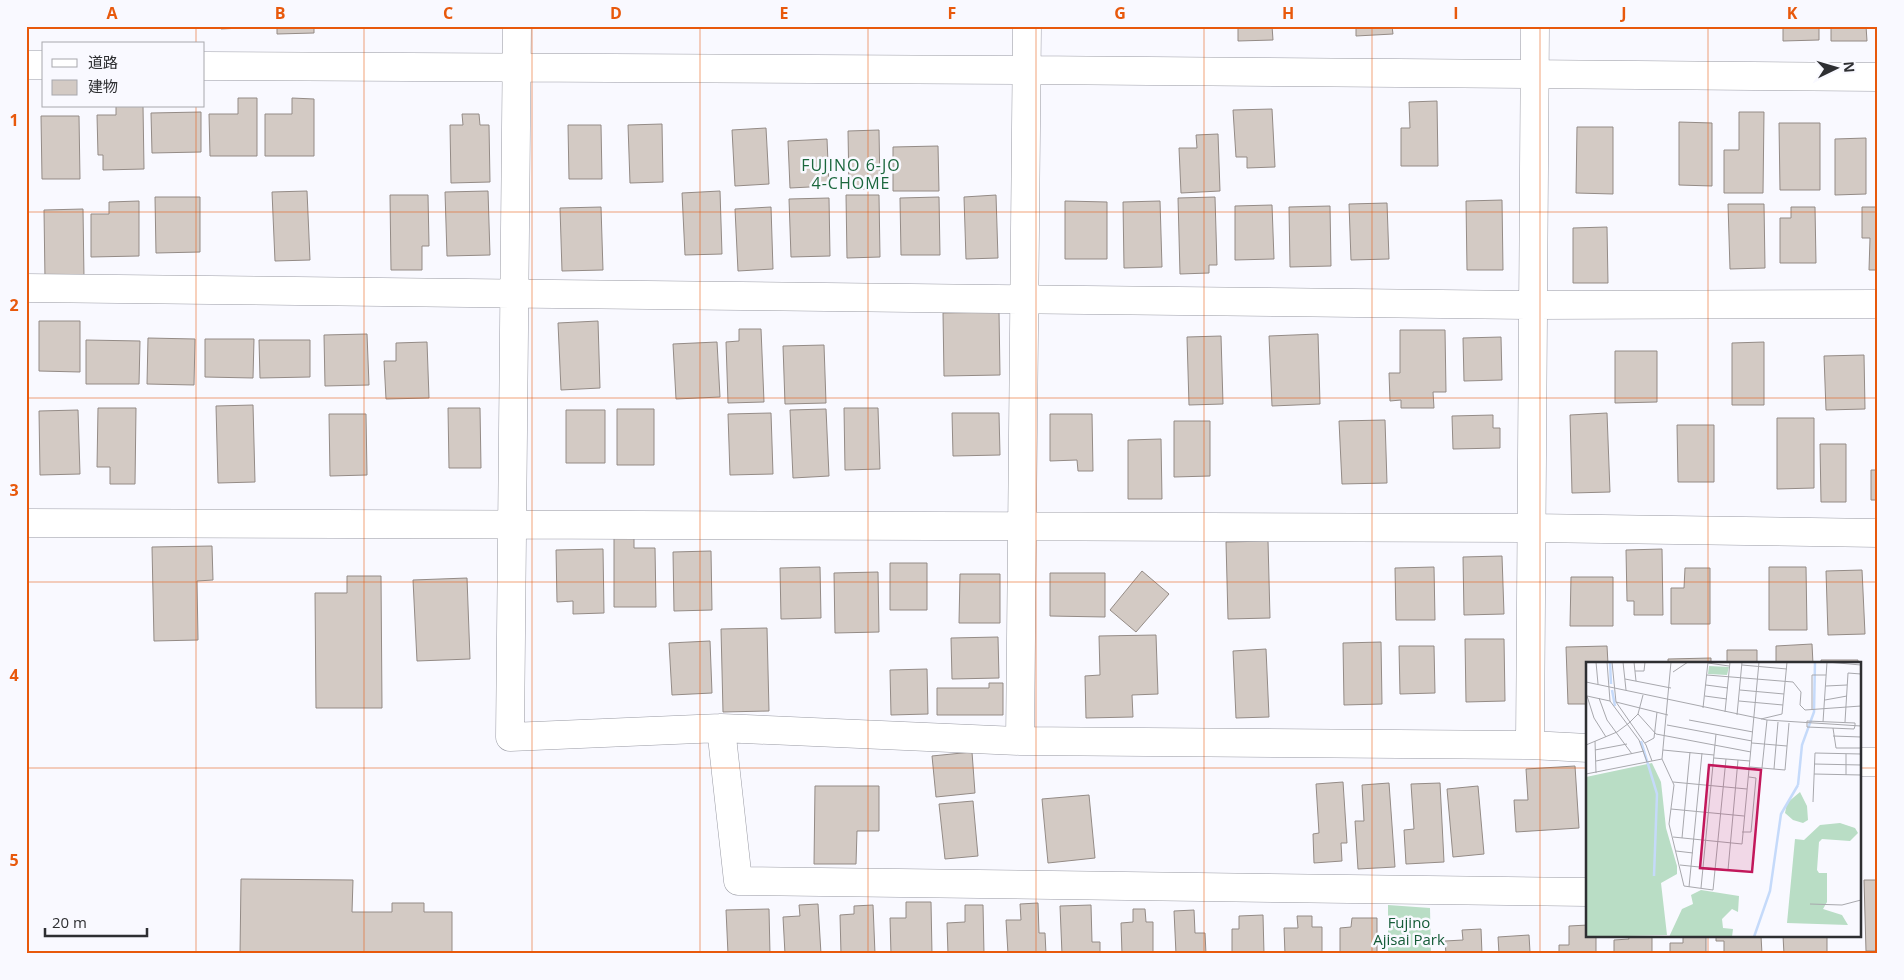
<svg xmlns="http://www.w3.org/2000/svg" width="1904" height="980" font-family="'Open Sans','Noto Sans JP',sans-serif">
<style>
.green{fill:#b9ddc5}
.building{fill:#d3cac4;stroke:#948b86}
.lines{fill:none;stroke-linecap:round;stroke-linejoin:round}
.minor-casing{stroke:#9a9ba4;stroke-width:29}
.minor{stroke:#fff;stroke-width:28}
.grid{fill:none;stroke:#e8590c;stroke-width:1;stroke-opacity:0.55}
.labels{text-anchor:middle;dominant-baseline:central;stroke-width:5;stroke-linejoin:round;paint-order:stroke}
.park-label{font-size:15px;fill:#145b37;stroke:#f9f9ff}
.neighbourhood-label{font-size:16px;letter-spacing:1px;fill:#1b673d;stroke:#f9f9ff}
.inset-river{fill:none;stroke:#c5dafa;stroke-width:2.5}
.inset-road{fill:none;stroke:#a8a8ad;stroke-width:1}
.view{fill:#c2185b;fill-opacity:0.15;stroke:#c2185b;stroke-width:2.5}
.inset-edge{fill:none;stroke:#2e2f32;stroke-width:2.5}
.neatline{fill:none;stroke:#e8590c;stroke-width:2}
.grid-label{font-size:16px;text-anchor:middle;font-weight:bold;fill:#e8590c}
</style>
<rect width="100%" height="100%" fill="#f9f9ff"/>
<path class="green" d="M1388 905 1430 908 1431 954H1388Z"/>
<path class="building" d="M221 26H263V27L221 29Z
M277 26H314V33L277 34Z
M1238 26H1272L1273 40 1238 41Z
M1356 26H1392L1393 34 1356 36Z
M1783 26H1819V40L1783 41Z
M1831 26H1866L1867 41H1831Z
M238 98H257V156H210L209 114H238Z
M292 98 314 99V156H265V114H292Z
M1437 101 1438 166H1401V128H1410L1409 102Z
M116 106H143L144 169 103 170V155H98L97 115H116Z
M1272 109 1275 167 1247 168V157H1236L1233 110Z
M201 112V152L152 153 151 113Z
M1739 112H1764L1763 193H1724V150H1739Z
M462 114H479L480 125H489L490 182 451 183 450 125H463Z
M41 116H79L80 179H42Z
M1679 122 1712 123V186L1679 185Z
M1779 123H1820V190H1780Z
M662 124 663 182 630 183 628 125Z
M568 125H601L602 179H569Z
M1577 127H1613V194L1576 193Z
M766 128 769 184 735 186 732 130Z
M879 130 880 189H849L848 131Z
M1218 134 1220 191 1181 193 1179 148H1197L1196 135Z
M1866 138V194L1835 195V139Z
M827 139 829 186 790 188 788 141Z
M938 146 939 191H893V147Z
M307 191 310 260 275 261 272 192Z
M488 191 490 255 447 256 445 192Z
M720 191 722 254 685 255 682 193Z
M390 195H428L429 246H422V270H391Z
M846 195H879L880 257 847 258Z
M996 195 998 258 966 259 964 197Z
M155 197H200V252L156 253Z
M939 197 940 255H901L900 198Z
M1215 197 1217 265H1209V273L1180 274 1178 198Z
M829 198 830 256 791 257 789 199Z
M1502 200 1503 270H1467L1466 201Z
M139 201V256L91 257V214H109V202Z
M1065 201 1107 202V259H1065Z
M1160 201 1162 267 1124 268 1123 202Z
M1387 203 1389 259 1351 260 1349 204Z
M1728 204H1764L1765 268 1730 269Z
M1272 205 1274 259 1235 260V206Z
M1330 206 1331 266 1290 267 1289 207Z
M601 207 603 270 562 271 560 208Z
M771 207 773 269 738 271 735 209Z
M1791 207H1815L1816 263H1780V218H1791Z
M1862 207H1878V270H1869L1870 238H1862Z
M83 209 84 278 45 279 44 210Z
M1607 227 1608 283H1573V228Z
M999 312 1000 375 944 376 943 313Z
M39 321H80V372L39 371Z
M598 321 600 388 561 390 558 323Z
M739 329H761L764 402 728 403 726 342 739 341Z
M1400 330H1445L1446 392H1433L1434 408H1401V400L1390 401 1389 373H1400Z
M367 334 369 385 325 386 324 335Z
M1318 334 1320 404 1272 406 1269 336Z
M1221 336 1223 404 1189 405 1187 337Z
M1501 337 1502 380 1464 381 1463 338Z
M148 338 195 339 194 385 147 384Z
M205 339H254L253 378 205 377Z
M86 340 140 341 139 384H86Z
M259 340H310V377L260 378Z
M427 342 429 398 386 399 384 361H396V343Z
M717 342 720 397 676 399 673 344Z
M1764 342V405H1732V343Z
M824 345 826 403 785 404 783 346Z
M1615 351H1657V402L1615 403Z
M1864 355 1865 409 1826 410 1824 356Z
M253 405 255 482 218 483 216 406Z
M98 408H136L135 484H110V467H97Z
M448 408H480L481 468H449Z
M844 408H878L880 469 845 470Z
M617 409H654V465H617Z
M826 409 829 476 793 478 790 410Z
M78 410 80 474 40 475 39 411Z
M566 410H605V463H566Z
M771 413 773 474 730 475 728 414Z
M952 413H999L1000 455 953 456Z
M1607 413 1610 492 1572 493 1570 415Z
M329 414H366L367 475 330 476Z
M1050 414H1092L1093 471H1078L1077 460 1050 461Z
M1493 415V428H1500V448L1453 449 1452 416Z
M1777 418H1814V488L1777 489Z
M1385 420 1387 483 1342 484 1339 421Z
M1174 421H1210V476L1174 477Z
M1677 425H1714V482H1678Z
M1161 439 1162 499H1128V440Z
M1820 444H1846V502H1821Z
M1871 470H1878V500H1871Z
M614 538H634V548H655L656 607H614Z
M1268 541 1270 618 1228 619 1226 542Z
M212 546 213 580 197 581 198 640 154 641 152 547Z
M603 549 604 613 573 614V601L557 602 556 550Z
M1662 549 1663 615H1634V601H1627L1626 550Z
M711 551 712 610 674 611 673 552Z
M1502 556 1504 614 1464 615 1463 557Z
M890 563H927V610H890Z
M820 567 821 618 781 619 780 568Z
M1434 567 1435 620H1396L1395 568Z
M1769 567H1806L1807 630H1769Z
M1685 568H1710V624H1671V588H1684Z
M1862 570 1865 634 1828 635 1826 571Z
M1142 571 1169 594 1136 632 1110 610Z
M878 572 879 632 835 633 834 573Z
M1050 573H1105V617L1050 616Z
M960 574H1000V623H959Z
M347 576H381L382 708H316L315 593H347Z
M1571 577H1613V626H1570Z
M467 578 470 659 417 661 413 580Z
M767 628 769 711 723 712 721 629Z
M1156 635 1158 694 1132 695 1133 717 1086 718 1085 676 1100 675 1099 636Z
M998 637 999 678 952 679 951 638Z
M1465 639H1504L1505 701 1466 702Z
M710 641 712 693 672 695 669 643Z
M1381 642 1382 704 1344 705 1343 643Z
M1812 644 1813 664H1776V646Z
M1399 646H1434L1435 693 1400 694Z
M1607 646 1608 664H1588V704H1568L1566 647Z
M1266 649 1269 717 1236 718 1233 651Z
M1727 650H1757V664H1727Z
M1711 658V664H1668V659Z
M1821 660H1858V664H1821Z
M927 669 928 714 891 715 890 670Z
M989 683H1003V715H937V688H989Z
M972 752 975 793 936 797 932 756Z
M1575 766 1579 828 1516 832 1514 800H1528L1526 769Z
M1343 782 1347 843H1341L1342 861 1314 863 1313 834 1319 833 1316 784Z
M1389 783 1395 867 1358 869 1355 821H1364L1362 785Z
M1440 783 1444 862 1406 864 1404 830 1414 829 1411 784Z
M815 786H879V831H857L856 864H814Z
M1478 786 1484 854 1453 857 1447 789Z
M1089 795 1095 858 1048 863 1042 799Z
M973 801 978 856 945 859 939 804Z
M241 879 353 880 352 912H392V903H424V912H452V954H240Z
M1864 880H1878V951H1866Z
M906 902H931L932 954H891L890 918H906Z
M1038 903 1039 933H1045L1046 954H1008L1006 920H1021L1020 904Z
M818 904 821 954H785L783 917 800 916 799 905Z
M873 905 875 954H841L840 915 854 914V906Z
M965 905H983L984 954H948L947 923 965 922Z
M1091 905 1092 942H1100V954H1062L1060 906Z
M769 909 770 954H728L726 910Z
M1133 909H1145L1146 922H1153V954H1122L1121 923 1133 922Z
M1194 910 1195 933H1205L1206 954H1176L1174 911Z
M1263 915 1264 954H1232V929H1239V916Z
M1297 916H1312V927H1322V954H1285L1284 928H1298Z
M1352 918H1377V954H1340V928L1351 927Z
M1588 925V936H1596V954H1559V945H1569V926Z
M1481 929 1482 954H1446L1445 941 1463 940 1462 930Z
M1529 935 1530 952H1537V954H1499L1498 937Z
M1628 936H1652V954H1614V940L1629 939Z
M1683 936H1706V954H1670V943H1683Z
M1716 936H1761L1762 954H1724V941H1716Z
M1783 936H1827V954H1784Z"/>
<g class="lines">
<defs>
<path id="minor" d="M517 26 510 737 721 728 1020 741 1530 745 1588 748
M26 65H44
M204 66 1027 70 1878 77
M26 288 1533 305 1878 304
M26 523 1532 528 1878 533
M721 728 738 881 1588 892
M1020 741 1027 26
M1530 745 1535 26
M1860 762H1878"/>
</defs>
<use href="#minor" class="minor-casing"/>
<use href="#minor" class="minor"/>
</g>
<path class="grid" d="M196 26V44M364 26V954M532 26V954M700 26V954M868 26V954M1036 26V954M1204 26V954M1372 26V954M1540 26V954M1708 26V664M196 106V954M26 212H1878M26 398H1878M26 582H1878M26 768H1588M1860 768H1878M1708 936V954"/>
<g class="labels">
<g class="park-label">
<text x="1409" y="922">Fujino<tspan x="1409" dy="17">Ajisai Park</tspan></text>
</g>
<g class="neighbourhood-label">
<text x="851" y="165">FUJINO 6-JO<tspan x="851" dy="18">4-CHOME</tspan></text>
</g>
</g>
<g transform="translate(1586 662)">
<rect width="275" height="275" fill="#f9f9ff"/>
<path d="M123 4 143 5 141 13 122 12ZM66 101 75 120 80 166 91 204V212L75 221 81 273 0 275V115ZM214 130 221 144 222 158 217 161 207 158 199 151 201 141ZM254 161 269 166 272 171 264 179 236 177 233 180 231 208 233 211H241V240L237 247 256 253 262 263 201 261 209 177 218 178 234 163ZM115 228 153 234 152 250 146 247 136 257 137 266 147 267 146 275H83L96 247 107 242 105 233Z" fill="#b9ddc5"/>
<path class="inset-river" d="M24 0 25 22M26 28 29 44M55 79 71 132 68 214M212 123 216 83 228 50 229 0M168 275 184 229 195 152 212 123"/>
<path class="inset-road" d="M10 0 12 22M21 0 24 39 53 78 61 100M26 0 30 40 60 83 66 99M37 0 40 28M48 0 50 19M85 0 76 97 88 123 83 162 98 224 127 228 140 97M241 0 275 3M122 1 143 4M156 3 201 7M49 9H58L59 0M87 10 102 0M121 13 207 20 215 30 214 43 219 48 275 44M39 17 85 26M0 20 181 58 275 64M120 23 142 26M240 24 261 23M154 28 198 32M1 34 8 56 20 75M1 34 24 39M119 34 141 37M13 36 21 58 46 92M239 38 261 34M153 39 197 43M30 40 82 53M117 46 122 0M226 47V13H240M139 50 144 0M52 52 70 72 165 90M151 53 156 0M175 57 196 52 201 0M103 58 167 70M221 59 269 61V64L268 67 221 65ZM237 60 241 0M259 60 262 11 275 12M81 63 166 79M247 66 250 86H275M247 74 275 75M9 79 10 111M59 81 68 76 71 50M166 81 201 84M0 83 31 70 43 61 52 52 57 33M9 88 41 82M77 88 128 93M128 96 164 99M10 99 58 89M228 102 275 103M164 105 199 108 203 61M176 106 181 58M188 107 192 60M0 112 76 97M228 112 275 113M260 113V92M87 120 161 127M227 140 229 91 275 92M85 147 158 154M156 170H165L170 116 163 115M87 175 156 182 173 0M96 176 104 90M90 189 107 191M94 203 142 208 152 98M103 225 116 91M115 226 130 72M224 242 256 243 275 238"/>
<path class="view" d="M123 103 175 108 166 210 114 206Z"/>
<rect width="275" height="275" class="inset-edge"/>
</g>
<rect width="1904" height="980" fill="none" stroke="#f9f9ff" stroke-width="55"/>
<rect x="42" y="42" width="162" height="65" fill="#f9f9ff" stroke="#a8a8ad"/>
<rect x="52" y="59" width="25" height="8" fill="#ffffff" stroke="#a8a8ad"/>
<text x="88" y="68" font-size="15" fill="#2e2f32">道路</text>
<rect x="52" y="80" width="25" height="15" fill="#d3cac4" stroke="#a8a8ad"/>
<text x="88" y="92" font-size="15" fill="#2e2f32">建物</text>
<g transform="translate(1836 68) rotate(85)" stroke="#f9f9ff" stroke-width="4" paint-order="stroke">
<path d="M0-4L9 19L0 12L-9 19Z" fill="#2e2f32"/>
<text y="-8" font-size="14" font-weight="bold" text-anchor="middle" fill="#2e2f32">N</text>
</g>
<path d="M45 928v8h102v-8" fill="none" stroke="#2e2f32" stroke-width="2.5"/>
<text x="52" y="928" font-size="15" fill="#2e2f32" stroke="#f9f9ff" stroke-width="4" paint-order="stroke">20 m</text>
<rect x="28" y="28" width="1848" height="924" class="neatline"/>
<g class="grid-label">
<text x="112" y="19">A</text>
<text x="280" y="19">B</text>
<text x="448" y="19">C</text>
<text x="616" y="19">D</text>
<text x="784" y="19">E</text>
<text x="952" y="19">F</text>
<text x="1120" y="19">G</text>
<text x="1288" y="19">H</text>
<text x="1456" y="19">I</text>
<text x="1624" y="19">J</text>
<text x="1792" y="19">K</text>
<text x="14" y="126">1</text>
<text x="14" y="311">2</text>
<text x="14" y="496">3</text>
<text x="14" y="681">4</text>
<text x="14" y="866">5</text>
</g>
</svg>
